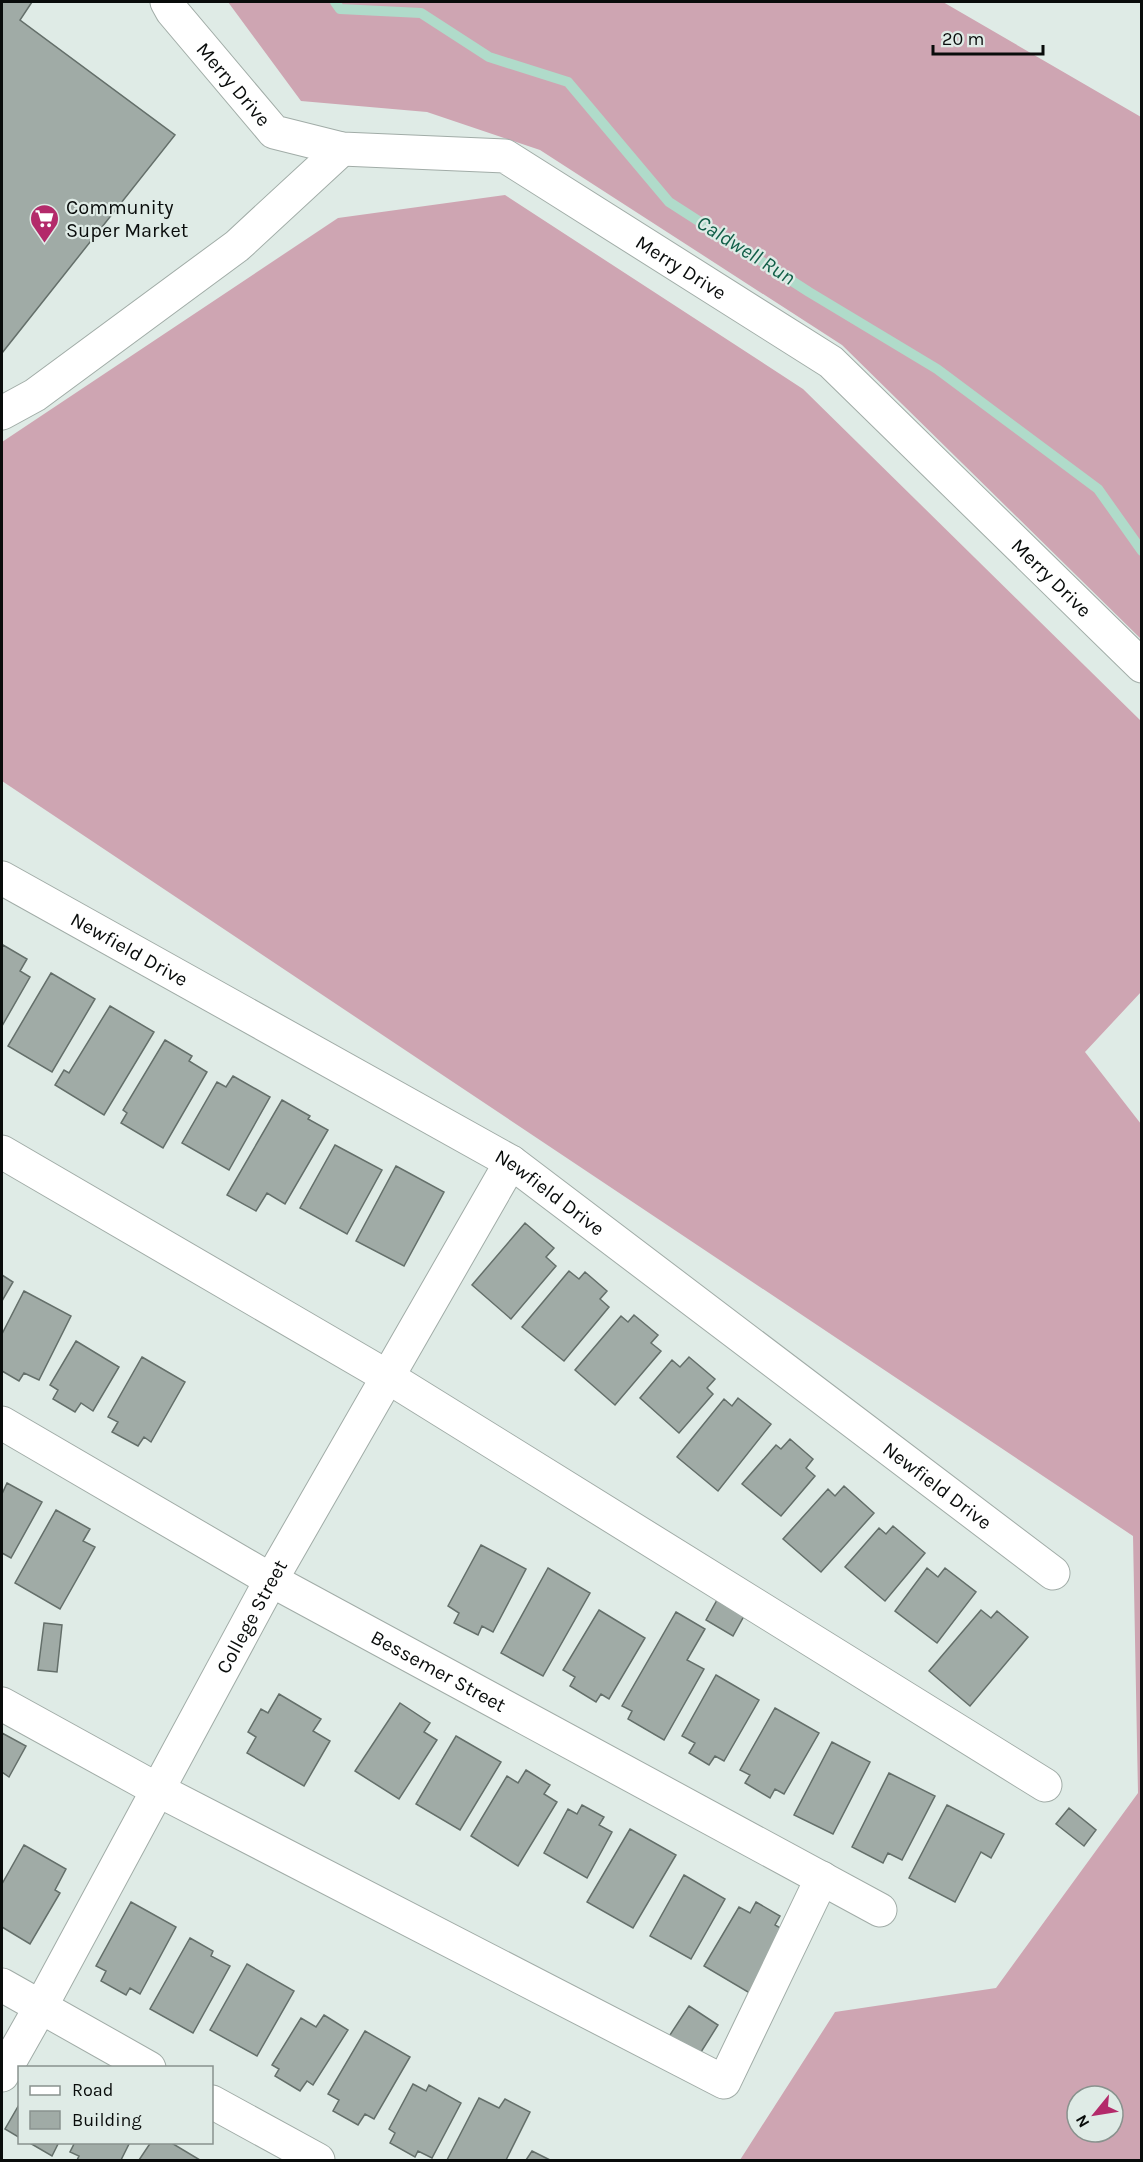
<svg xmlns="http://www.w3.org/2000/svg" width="1143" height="2162" font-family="Karla,sans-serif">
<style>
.forest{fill:#cea5b2;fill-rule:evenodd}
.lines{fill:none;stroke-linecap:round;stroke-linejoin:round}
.stream{stroke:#b0dbca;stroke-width:10}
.building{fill:#a0aba6;stroke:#646f6a;stroke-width:1.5}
.minor-casing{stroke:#a1aca7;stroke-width:35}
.minor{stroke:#fff;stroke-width:33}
.labels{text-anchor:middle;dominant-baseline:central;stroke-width:4.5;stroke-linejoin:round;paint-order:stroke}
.street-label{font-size:20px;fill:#090c0b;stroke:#dfebe6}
.poi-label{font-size:20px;fill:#090c0b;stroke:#dfebe6;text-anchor:start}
.water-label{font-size:21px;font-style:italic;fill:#115f48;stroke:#dfebe6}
</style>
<rect width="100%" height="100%" fill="#dfebe6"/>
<path class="forest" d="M228 2H943L1141 117V639L842 345 540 150 427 112 301 101Z
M505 195 803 389 1141 721V992L1085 1052 1141 1124V2160H740L835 2012 996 1988 1138 1793 1133 1536 2 781V442L338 218ZM1077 2096H1113V2132H1077Z"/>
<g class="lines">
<path class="stream" d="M335 2 340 9 421 13 489 57 568 82 669 202 809 292 937 369 1098 489 1142 551"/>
</g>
<path class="building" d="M2 2H32L20 20 175 135 2 353Z
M3 945 27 959 20 971 30 977 2 1026V948Z
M51 973 95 999 52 1072 8 1046Z
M110 1006 154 1032 104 1115 55 1085 64 1070 69 1073Z
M165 1040 192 1056 189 1061 207 1072 163 1148 121 1123 127 1113 123 1110Z
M233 1076 270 1097 229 1170 182 1143 217 1082 226 1087Z
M282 1100 310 1116 308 1119 328 1130 285 1204 267 1193 256 1211 227 1195Z
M335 1145 382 1170 347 1234 300 1208Z
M396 1166 444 1192 404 1266 356 1241Z
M525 1223 554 1248 546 1257 556 1266 511 1319 472 1285Z
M569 1271 579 1279 585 1272 607 1291 600 1299 609 1307 564 1361 522 1327Z
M2 1275 13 1282 2 1301Z
M24 1291 71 1316 39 1380 24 1373 19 1381 2 1371V1334Z
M634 1315 658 1335 651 1343 661 1351 615 1405 575 1370 621 1316 628 1322Z
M76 1341 119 1367 93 1411 81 1403 75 1412 53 1399 58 1390 50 1385Z
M142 1357 185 1382 151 1442 144 1437 138 1446 112 1432 118 1422 108 1417Z
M689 1357 715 1379 707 1388 713 1394 679 1433 640 1398 672 1360 680 1367Z
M738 1398 771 1424 718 1491 677 1457 724 1399 732 1406Z
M790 1439 813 1459 806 1468 815 1476 781 1516 742 1484 776 1445 781 1449Z
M7 1483 42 1502 11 1558 2 1553V1494Z
M844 1486 874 1513 821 1572 783 1539 828 1489 835 1496Z
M56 1510 90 1529 83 1541 95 1547 60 1609 15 1583Z
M893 1526 925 1553 885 1601 845 1567 879 1528 886 1534Z
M481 1545 526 1569 493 1632 482 1626 478 1635 454 1623 459 1613 448 1606Z
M548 1568 590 1593 543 1676 501 1653Z
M927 1568 938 1577 945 1568 976 1592 937 1643 895 1611Z
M717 1600 744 1616 733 1636 706 1620Z
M599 1610 645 1638 609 1699 601 1694 596 1702 570 1686 575 1677 563 1670Z
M981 1610 991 1618 997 1611 1028 1637 970 1706 929 1671Z
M676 1612 705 1629 687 1660 704 1669 664 1740 628 1719 632 1711 622 1706Z
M44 1623 62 1625 57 1672 38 1670Z
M716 1675 759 1700 724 1761 715 1756 709 1765 689 1753 695 1743 682 1736Z
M279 1694 321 1719 313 1731 330 1741 304 1786 247 1753 256 1737 248 1732 261 1709 268 1713Z
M400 1703 430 1723 424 1732 437 1740 399 1799 355 1771Z
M775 1708 819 1733 784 1794 775 1789 770 1798 745 1783 750 1775 740 1770Z
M2 1733 26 1746 9 1777 2 1772Z
M456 1736 501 1762 460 1830 416 1804Z
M832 1742 870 1762 833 1834 794 1815Z
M526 1770 550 1785 544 1794 557 1802 518 1866 471 1836 507 1776 518 1783Z
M889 1773 935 1796 902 1860 888 1853 883 1863 852 1847Z
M582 1805 604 1817 599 1825 612 1832 587 1878 544 1853 568 1809 577 1814Z
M947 1805 1004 1834 991 1858 981 1852 955 1902 909 1878Z
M1069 1808 1096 1830 1084 1846 1056 1824Z
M630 1829 676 1855 633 1928 587 1902Z
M24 1845 66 1869 55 1890 60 1893 30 1944 2 1927V1884Z
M684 1875 725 1899 691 1959 650 1936Z
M131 1902 176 1927 140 1994 130 1988 126 1995 101 1981 106 1971 96 1966Z
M756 1902 780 1916 775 1925 789 1933 753 1995 704 1966 739 1907 750 1913Z
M190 1938 213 1951 211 1956 230 1966 193 2033 150 2009Z
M247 1964 294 1991 257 2056 210 2030Z
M689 2006 718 2025 696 2060 666 2041Z
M324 2015 348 2030 313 2085 307 2081 300 2091 275 2076 279 2069 272 2065 301 2018 316 2027Z
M365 2031 410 2057 374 2119 365 2114 358 2125 333 2111 339 2100 328 2094Z
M413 2084 426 2091 429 2085 461 2103 432 2158 418 2151 415 2157 390 2143 395 2133 389 2129Z
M479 2098 499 2108 505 2099 530 2112 506 2160H447Z
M20 2103V2138L5 2129Z
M28 2142H59L52 2156Z
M75 2142H130L121 2160H77L79 2156 70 2152Z
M151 2142H170L200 2160H139Z
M532 2151 550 2160H526Z"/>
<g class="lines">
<defs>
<g id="minor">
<path id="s1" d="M167 2 172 11 274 132 342 149 505 156 831 362 1142 666"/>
<path d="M2 413 35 395 237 246 342 149"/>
<path id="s2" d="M2 878 511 1162 1053 1573"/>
<path d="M2 1152 388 1377 1045 1785"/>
<path id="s3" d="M2 1423 271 1580 880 1910"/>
<path d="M2 1704 158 1790 724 2082 822 1878"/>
<path d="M2 1985 149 2068"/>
<path id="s4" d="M2 2075 40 2008 271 1580 511 1162"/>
<path d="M212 2102 318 2160"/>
</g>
</defs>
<use href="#minor" class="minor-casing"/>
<use href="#minor" class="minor"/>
</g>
<defs>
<symbol id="supermarket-pin" viewBox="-11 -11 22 30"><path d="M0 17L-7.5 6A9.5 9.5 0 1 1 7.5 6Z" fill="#b32a6a" stroke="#dfebe6"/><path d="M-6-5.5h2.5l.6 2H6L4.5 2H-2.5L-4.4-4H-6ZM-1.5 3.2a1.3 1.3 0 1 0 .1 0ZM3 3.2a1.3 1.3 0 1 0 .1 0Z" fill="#fff"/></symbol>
</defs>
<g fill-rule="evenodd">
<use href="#supermarket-pin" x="28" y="202" width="33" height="45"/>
</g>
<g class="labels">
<g class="street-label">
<text stroke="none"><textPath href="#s1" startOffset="106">Merry Drive</textPath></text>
<text stroke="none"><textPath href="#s1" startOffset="610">Merry Drive</textPath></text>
<text stroke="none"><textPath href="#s1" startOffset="1096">Merry Drive</textPath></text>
<text stroke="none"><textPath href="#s2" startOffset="146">Newfield Drive</textPath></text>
<text stroke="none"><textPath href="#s2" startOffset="632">Newfield Drive</textPath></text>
<text stroke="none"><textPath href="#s2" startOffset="1118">Newfield Drive</textPath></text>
<text stroke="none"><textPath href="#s4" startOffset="522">College Street</textPath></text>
<text stroke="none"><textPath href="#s3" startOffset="502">Bessemer Street</textPath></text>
</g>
<g class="poi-label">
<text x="66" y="207">Community<tspan x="66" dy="23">Super Market</tspan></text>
</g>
<g class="water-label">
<text transform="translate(746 250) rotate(32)">Caldwell Run</text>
</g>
</g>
<rect width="1143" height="2162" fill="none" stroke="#090c0b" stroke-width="6"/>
<rect x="18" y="2066" width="195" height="78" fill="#dfebe6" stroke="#89928e" stroke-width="1.5"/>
<rect x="30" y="2086" width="30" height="9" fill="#ffffff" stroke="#89928e" stroke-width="1.5"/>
<text x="72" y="2096" font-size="18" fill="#090c0b">Road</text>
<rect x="30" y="2111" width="30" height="18" fill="#a0aba6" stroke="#89928e" stroke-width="1.5"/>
<text x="72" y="2126" font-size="18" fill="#090c0b">Building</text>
<g transform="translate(1095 2114) rotate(240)"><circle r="28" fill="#dfebe6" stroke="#89928e" stroke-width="1.5"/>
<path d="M0-4.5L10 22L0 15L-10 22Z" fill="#b32a6a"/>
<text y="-9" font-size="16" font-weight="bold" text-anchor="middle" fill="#090c0b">N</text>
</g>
<path d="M933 45v9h110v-9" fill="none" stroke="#090c0b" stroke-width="3"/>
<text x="942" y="45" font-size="18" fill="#090c0b" stroke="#dfebe6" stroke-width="4.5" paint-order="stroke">20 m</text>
</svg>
